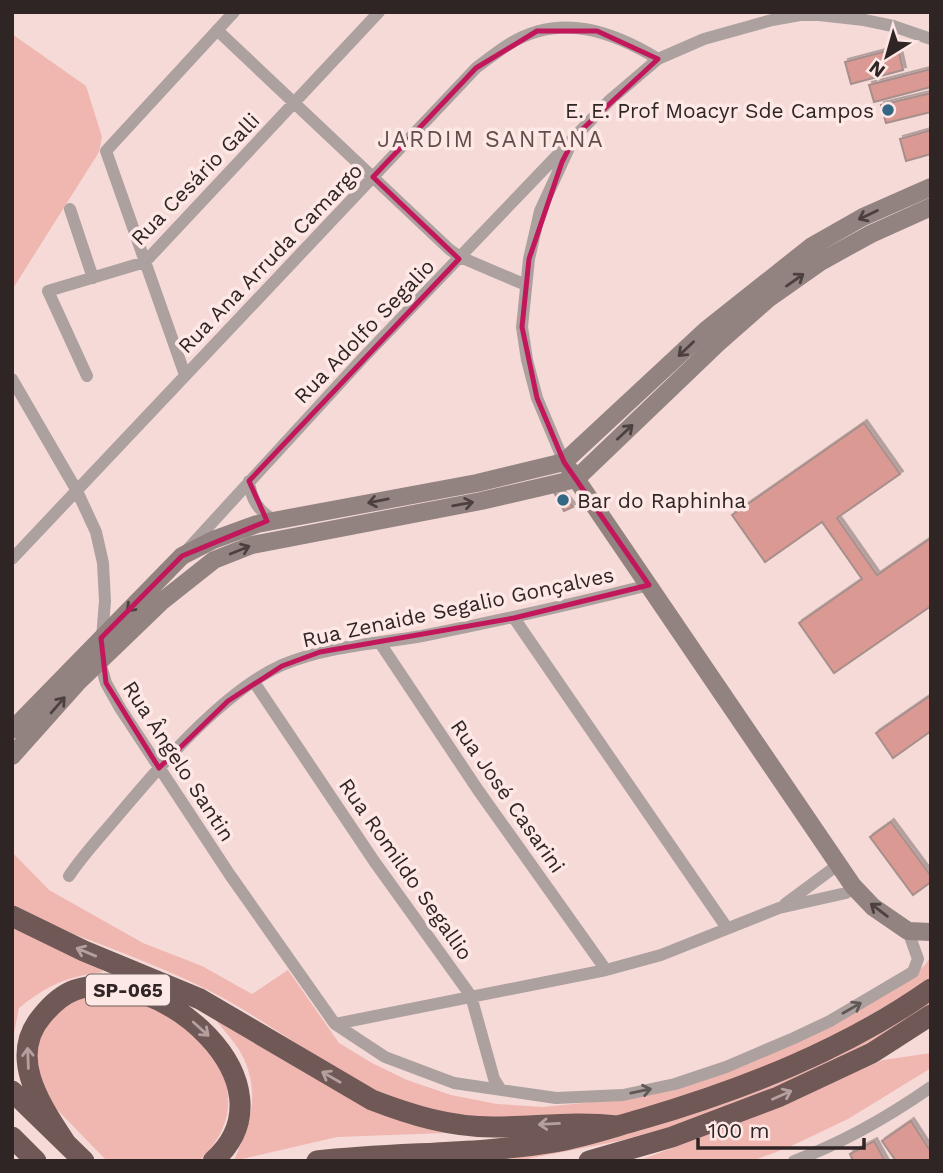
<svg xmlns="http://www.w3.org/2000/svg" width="943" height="1173" font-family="'Work Sans',sans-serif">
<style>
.green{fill:#f0b6b0}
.building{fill:#db9993;stroke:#a78f8c;stroke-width:2;filter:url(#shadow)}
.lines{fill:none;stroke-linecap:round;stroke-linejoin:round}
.street{stroke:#aca19f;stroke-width:12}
.secondary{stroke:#928280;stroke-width:18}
.highway{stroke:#6f5856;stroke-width:21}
.oneway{stroke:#4d4140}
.oneway2{stroke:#b6a09e}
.oneway3{stroke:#615755}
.marked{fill:none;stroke:#c2185b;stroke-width:5;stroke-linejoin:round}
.poi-dot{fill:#346784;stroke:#fee8e6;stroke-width:2.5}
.labels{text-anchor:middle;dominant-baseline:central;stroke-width:7;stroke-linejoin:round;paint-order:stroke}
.shield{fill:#fee8e6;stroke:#6d605e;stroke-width:2}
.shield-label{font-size:19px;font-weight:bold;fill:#2f2524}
.poi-label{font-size:21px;fill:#2f2524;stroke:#fee8e6;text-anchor:end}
.street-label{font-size:21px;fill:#2f2524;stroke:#fee8e6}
.neighbourhood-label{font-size:23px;letter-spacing:2px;fill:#644e4b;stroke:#fee8e6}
</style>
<defs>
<filter id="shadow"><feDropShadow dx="3" dy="-3" stdDeviation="0" flood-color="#0004"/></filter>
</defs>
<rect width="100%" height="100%" fill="#f5dad7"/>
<path class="green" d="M12 34 86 86 102 137 99 152 12 290Z
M12 852 49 890 143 943 202 966 252 994 288 970 339 1043 372 1063 407 1080 451 1095 497 1104 543 1107 633 1098 719 1074 910 977 925 965 931 956V980L793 1059 632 1114C549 1123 442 1127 366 1086 313 1057 265 1020 212 992 154 962 90 942 30 916L12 905Z
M12 923 95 964 103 972C65 977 48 985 19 1008L12 1043Z
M87 991C100 992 117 991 130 995 138 997 147 1003 154 1007 216 1038 260 1103 199 1161H107L41 1093 35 1034 58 1004Z
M931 996V1008L920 1015 806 1078 685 1123 619 1141 516 1161H390L632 1129Z
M215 1019 384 1115 445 1133 337 1137 234 1161C249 1124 261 1099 244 1059 238 1045 224 1031 215 1019Z
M931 1053V1068L848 1119 787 1148 752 1161H638L759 1115 883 1060Z"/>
<path class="building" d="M898 48 903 70 851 84 845 62Z
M931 69V87L874 102 869 85Z
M931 93V112L886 123 881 105Z
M931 130V154L906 161 900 139Z
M864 423 900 474 837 518 877 575 931 538V606L834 673 799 623 862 579 822 522 765 562 732 515Z
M555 494H562L573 507 564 511Z
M931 695V731L893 758 876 733Z
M891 822 931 876V882L913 895 870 837Z
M911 1121 931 1152V1161H896L882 1141Z
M874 1141 885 1161H853L850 1154Z"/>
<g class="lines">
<path class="street" d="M217 30 449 249 460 257 526 285
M70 209 93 278
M185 375 106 151 234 12
M87 376 48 291 145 262 379 12
M12 379 77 491 96 532 103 563 105 601 100 662 106 683 120 708 230 875 335 1024 385 1057 454 1083 556 1098 623 1095 675 1084 726 1067 794 1038 830 1021 913 972 918 959 908 931
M564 462 537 398 527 360 522 327 529 259 540 211 569 148
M249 481C251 499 258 511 274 520
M187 550 363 358 569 143 610 100 658 59 704 39 772 20 800 15H819L864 20 893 26 931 39
M12 559 476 68C487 60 499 50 511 43 561 13 612 31 658 59
M514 618 727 928
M380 643 478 790 606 970
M254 682 374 861 471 996 494 1079 501 1090
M69 876C83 855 100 837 116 818 158 768 222 692 282 665 326 646 375 644 422 636 498 621 573 604 649 585
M785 904 839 864
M335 1024 606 970 661 955 779 908 846 893 853 886
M794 1161C842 1143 888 1117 931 1087"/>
<path class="secondary" d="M570 470 853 886 873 907 908 931 931 932
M12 730 182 556 213 540 257 524 477 483 564 462 706 330 812 246 863 217 931 187
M12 756 78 682 161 602 214 560 252 545 481 501 576 479 718 343 768 299 822 261 871 234 931 207"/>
<path class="highway" d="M12 916 84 951 200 999 372 1100C411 1115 450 1127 493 1127 535 1127 574 1121 617 1126
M12 1091 84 1161
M12 1137 36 1161
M65 1142C41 1105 7 1057 42 1016 51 1005 61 995 75 990 160 962 299 1085 213 1161
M317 1161C396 1152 476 1155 555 1142 584 1137 613 1127 642 1119 744 1089 844 1050 931 989
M589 1161 672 1137 778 1097 872 1053 931 1015"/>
</g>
<defs><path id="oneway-shaft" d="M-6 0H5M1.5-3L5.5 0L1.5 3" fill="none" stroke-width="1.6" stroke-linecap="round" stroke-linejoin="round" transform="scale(1.75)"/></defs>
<g class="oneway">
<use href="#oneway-shaft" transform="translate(868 215) rotate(154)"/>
<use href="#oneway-shaft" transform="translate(795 280) rotate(-35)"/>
<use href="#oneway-shaft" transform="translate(686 349) rotate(136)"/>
<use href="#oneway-shaft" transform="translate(625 432) rotate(-43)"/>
<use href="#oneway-shaft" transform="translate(378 501) rotate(169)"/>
<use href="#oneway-shaft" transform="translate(463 504) rotate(-10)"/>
<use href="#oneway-shaft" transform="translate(240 550) rotate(-22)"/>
<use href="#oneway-shaft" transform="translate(134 604) rotate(134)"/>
<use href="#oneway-shaft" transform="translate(58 705) rotate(-49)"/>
<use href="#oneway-shaft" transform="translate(879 910) rotate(-143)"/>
</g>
<g class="oneway2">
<use href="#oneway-shaft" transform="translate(86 952) rotate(-157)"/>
<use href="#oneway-shaft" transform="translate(201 1029) rotate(42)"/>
<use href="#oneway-shaft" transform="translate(28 1058) rotate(-92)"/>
<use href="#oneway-shaft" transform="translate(331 1077) rotate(-150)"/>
<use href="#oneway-shaft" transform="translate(782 1095) rotate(-24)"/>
<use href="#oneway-shaft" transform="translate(549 1124) rotate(177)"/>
</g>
<g class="oneway3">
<use href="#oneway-shaft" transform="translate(852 1008) rotate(-30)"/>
<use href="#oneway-shaft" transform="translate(641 1091) rotate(-12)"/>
</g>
<path class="marked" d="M537 31H597L658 59 576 135 562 162 529 259 522 327 537 398 564 462 649 585 514 618 320 652 282 666 228 701 159 768 106 683 101 638 182 556 267 521 249 481 459 259 373 177 476 68Z"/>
<g class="poi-dot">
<circle cx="888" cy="110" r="7"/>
<circle cx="563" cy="500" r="7"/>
</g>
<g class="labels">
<rect class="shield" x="86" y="974.5" width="84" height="31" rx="5"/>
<g class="shield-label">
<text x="128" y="990">SP-065</text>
</g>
<g class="poi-label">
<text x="874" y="110">E. E. Prof Moacyr Sde Campos</text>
<text x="577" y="500" text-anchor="start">Bar do Raphinha</text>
</g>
<g class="street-label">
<text transform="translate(195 179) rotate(-46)">Rua Cesário Galli</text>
<text transform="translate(270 258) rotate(-46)">Rua Ana Arruda Camargo</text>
<text transform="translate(364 331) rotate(-46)">Rua Adolfo Segalio</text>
<text transform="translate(458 607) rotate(-12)">Rua Zenaide Segalio Gonçalves</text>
<text transform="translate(179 761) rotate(57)">Rua Ângelo Santin</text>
<text transform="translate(508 796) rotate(55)">Rua José Casarini</text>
<text transform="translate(406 869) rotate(55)">Rua Romildo Segallio</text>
</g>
<g class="neighbourhood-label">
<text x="491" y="139">JARDIM SANTANA</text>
</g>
</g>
<rect width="943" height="1173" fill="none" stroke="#2f2524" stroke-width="28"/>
<g transform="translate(887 56) rotate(217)" stroke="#fee8e6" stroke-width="5" paint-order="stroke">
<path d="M0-5L12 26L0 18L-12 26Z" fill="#2f2524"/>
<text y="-10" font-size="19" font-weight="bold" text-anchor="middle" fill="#2f2524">N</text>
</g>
<path d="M698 1138v10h166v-10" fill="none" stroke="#2f2524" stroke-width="3.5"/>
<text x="708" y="1138" font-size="21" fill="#2f2524" stroke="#fee8e6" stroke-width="5" paint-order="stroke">100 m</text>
</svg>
